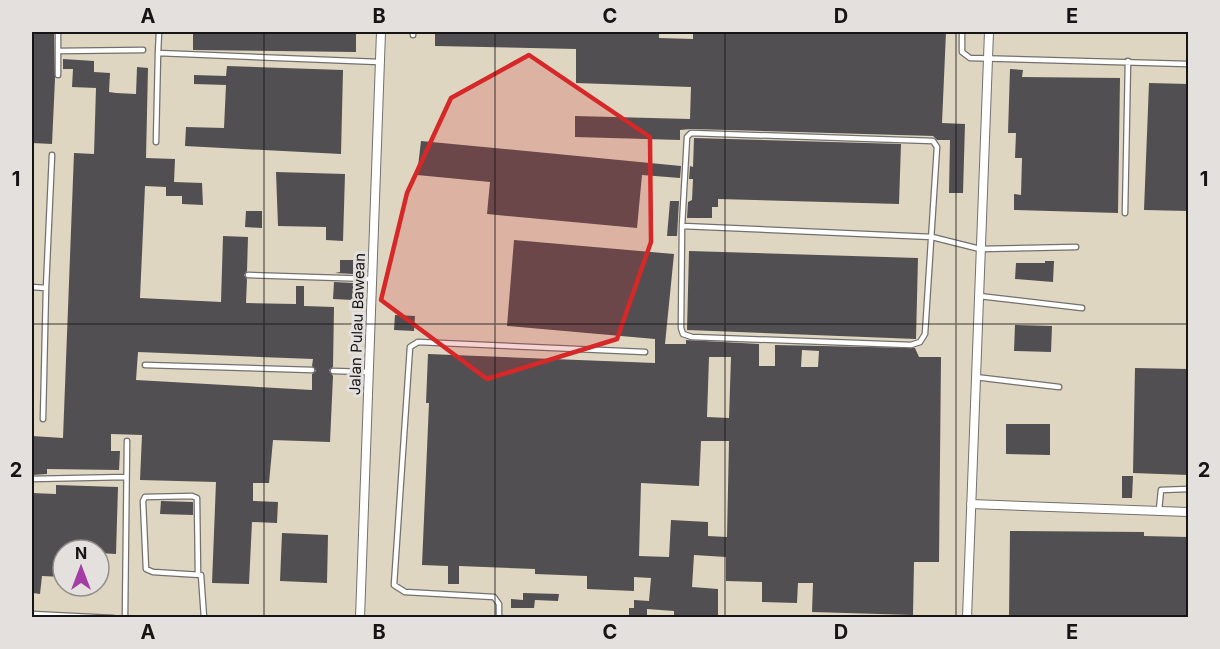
<svg xmlns="http://www.w3.org/2000/svg" width="1220" height="649" font-family="Inter,sans-serif">
<style>
.industrial{fill:#ded6c1;fill-rule:evenodd}
.building{fill:#524f52;fill-rule:evenodd}
.lines{fill:none;stroke-linecap:round;stroke-linejoin:round}
.lane-casing{stroke:#73706e;stroke-width:7}
.street-casing{stroke:#73706e;stroke-width:10}
.lane{stroke:#fff;stroke-width:4.5}
.street{stroke:#fff;stroke-width:8}
.marked{fill:#d62828;fill-opacity:0.2;stroke:#d62828;stroke-width:4.5;stroke-linejoin:round}
.grid{fill:none;stroke:#161414;stroke-width:1.5;stroke-opacity:0.55}
.labels{text-anchor:middle;dominant-baseline:central;stroke-width:6;stroke-linejoin:round;paint-order:stroke}
.street-label{font-size:15px;fill:#161414;stroke:#e4e0dd}
.neatline{fill:none;stroke:#161414;stroke-width:2}
.grid-label{font-size:20px;text-anchor:middle;font-weight:bold;fill:#161414}
</style>
<rect width="100%" height="100%" fill="#e4e0dd"/>
<path class="industrial" d="M32 32H1188V617H32ZM63 550H99V586H63Z"/>
<path class="building" d="M32 32H54L55 79 52 144 32 143Z
M193 32H356V52L193 50Z
M435 32H659V38L693 39V32H946L942 123 965 124 963 193H949L950 140H937L933 136 691 129 680 130V140L575 137V116L690 119 691 87 576 83V49L435 46Z
M63 59 94 61V72L110 73 109 92 116 93 136 94 137 67 148 68 146 158 175 159 174 182 202 183 203 205 182 204V196H166V187L145 186 140 298 221 302 223 236 248 237 247 271 244 275 247 279 246 303 296 304V286H304V306L334 307 333 367 329 370 333 376 330 442 273 440 269 483H253V501L278 502 277 523 252 522 249 584 212 583 216 482 140 480 142 435 111 434V451H120L119 470 47 469V474L32 475V436L63 438 74 153 94 154 96 88 72 87 73 69H63ZM138 352 313 359 312 366 316 371 312 374V390L136 380Z
M227 66 343 70 341 154 185 146 186 127 224 128 226 85 194 84V75L226 76Z
M1010 69 1023 70 1022 77 1120 78 1118 213 1014 210V194L1021 195 1022 158H1015L1016 133H1008Z
M1149 83 1188 84V211L1144 210Z
M694 138 901 144 899 204 718 199V207H712V218H687L688 202 692 200 693 179H689L690 166 693 167Z
M421 141 681 166 680 178 642 175 637 228 487 214 490 182 417 175Z
M276 172 345 174 343 241 326 240V227L278 226Z
M670 201H679L677 236H667Z
M246 211H262V228L245 227Z
M514 240 674 254 665 344H686V340L759 344V366H775V345L915 348 919 357H941L939 562H914L913 615 812 612 813 583H798L797 603 762 602V582L726 581V557L694 555 692 587 718 589V618H674V611L647 609V617L629 616V608H634V600L649 601 651 578 634 577V591L587 589V576L535 574V569L459 566V584H448V566L422 565 429 403H426L428 354 655 363V339L507 326ZM802 350 819 351 818 367H801ZM709 357H731L729 418 707 417ZM701 441H729L727 537 708 536V522L671 520 669 557 639 556 641 483 699 486Z
M689 251 918 258 916 339 687 330Z
M340 260H353V274L335 273 340 272Z
M1045 261H1054L1053 282 1015 279 1016 263H1045Z
M334 282 353 283 354 288H365V297H354L353 300 333 299Z
M395 315 415 316 414 331 394 330Z
M1015 325 1052 326 1051 352 1014 351Z
M1135 368 1188 369V475L1133 473Z
M1006 424H1050V455L1006 454Z
M1122 476H1133L1132 498H1122Z
M56 485 118 487 116 554 99 553V550H63V577L42 576 40 594 33 593 32 493 56 494Z
M161 501 193 502V515L160 514Z
M1010 531 1144 532V536L1188 537V618H1009Z
M282 533 328 535 327 583 280 581Z
M523 593 559 594 558 601 535 600 534 608H511V599L523 600Z"/>
<g class="lines">
<defs>
<path id="lane" d="M58 32V75
M159 32 158 53 379 62
M962 32V52L970 58 1188 64
M413 35V32
M58 51 143 50
M156 142 158 53
M1125 213 1128 61
M682 226 687 137 691 133 933 141 937 147 925 334 920 342 911 345 692 337 683 334 681 328 682 226 932 237 980 249 1076 247
M248 275 372 279
M32 287 46 288 52 155
M979 296 1082 308
M145 365 312 370
M333 371 369 372
M975 377 1059 387
M43 419 46 288
M32 479 126 477
M1159 510 1161 490 1188 489
M198 574 197 498 192 496 145 497 143 501 146 569 153 572 201 575 204 618
M32 614 113 618
M125 618 127 441
M499 618V604L494 597 405 592 394 585 410 347 418 342 645 352"/>
<path id="street" d="M971 504 1188 512
M360 618 381 32
M967 618 989 32"/>
</defs>
<use href="#lane" class="lane-casing"/>
<use href="#street" class="street-casing"/>
<use href="#lane" class="lane"/>
<use href="#street" class="street"/>
</g>
<path class="marked" d="M529 55 650 137 651 242 617 339 487 379 381 300 407 193 451 98Z"/>
<path class="grid" d="M264 32V618M495 32V618M725 32V618M956 32V618M32 324H1188"/>
<g class="labels">
<g class="street-label">
<text transform="translate(357 324) rotate(-88)">Jalan Pulau Bawean</text>
</g>
</g>
<rect width="1220" height="649" fill="none" stroke="#e4e0dd" stroke-width="66"/>
<g transform="translate(81 568)"><circle r="28" fill="#e4e0dd" stroke="#928e8d" stroke-width="1.5"/>
<path d="M0-4.5L10 22L0 15L-10 22Z" fill="#a23ea4"/>
<text y="-9" font-size="16" font-weight="bold" text-anchor="middle" fill="#161414">N</text>
</g>
<rect x="33" y="33" width="1154" height="583" class="neatline"/>
<g class="grid-label">
<text x="148" y="23">A</text>
<text x="379" y="23">B</text>
<text x="610" y="23">C</text>
<text x="841" y="23">D</text>
<text x="1072" y="23">E</text>
<text x="16" y="186">1</text>
<text x="1204" y="186">1</text>
<text x="16" y="477">2</text>
<text x="1204" y="477">2</text>
<text x="148" y="639">A</text>
<text x="379" y="639">B</text>
<text x="610" y="639">C</text>
<text x="841" y="639">D</text>
<text x="1072" y="639">E</text>
</g>
</svg>
